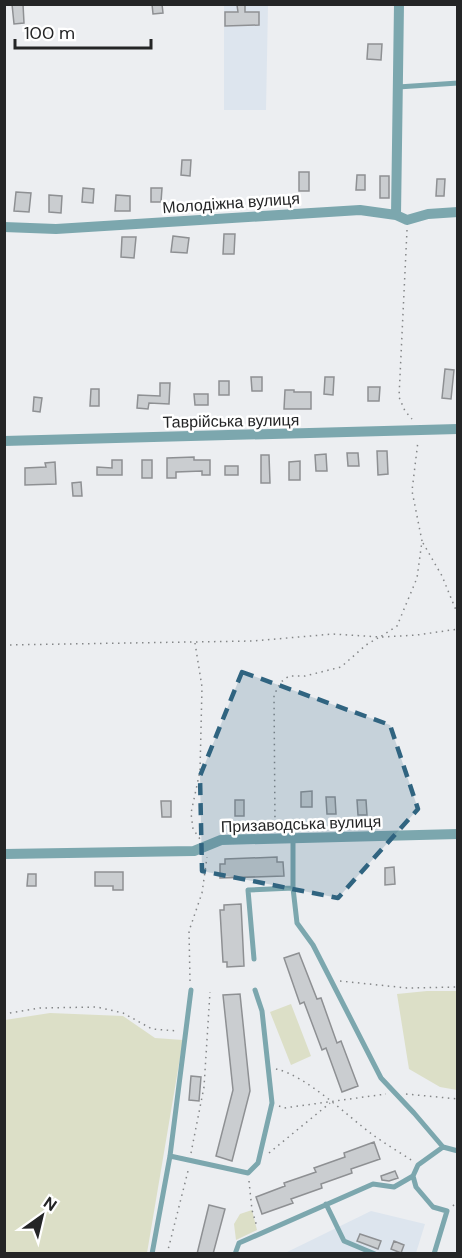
<svg xmlns="http://www.w3.org/2000/svg" width="462" height="1258" font-family="'DM Sans',sans-serif">
<style>
.built{fill:#dde5ee}
.green{fill:#dcdfc7}
.building{fill:#cacdd0;stroke:#8e9093;stroke-width:1.5}
.lines{fill:none;stroke-linecap:round;stroke-linejoin:round}
.path{stroke:#848688;stroke-width:1.5;stroke-dasharray:1.5 4.5;stroke-linecap:butt}
.service{stroke:#7ca7ae;stroke-width:5}
.minor{stroke:#7ca7ae;stroke-width:10}
.marked{fill:#306480;fill-opacity:0.2;stroke:#306480;stroke-width:4.5;stroke-dasharray:12 8;stroke-linejoin:round}
.labels{text-anchor:middle;dominant-baseline:central;stroke-width:5;stroke-linejoin:round;paint-order:stroke}
.street-label{font-size:16px;fill:#242526;stroke:#fff}
</style>
<rect width="100%" height="100%" fill="#eceef1"/>
<path class="built" d="M224 5H268L266 110H224Z
M371 1211 425 1224 416 1253 283 1254Z"/>
<path class="green" d="M427 991H457V1090L440 1087 409 1069 397 994Z
M291 1004 311 1056 291 1065 270 1012Z
M50 1013 123 1016 155 1038 183 1040 147 1253 5 1254V1020Z
M252 1210 257 1230 236 1240 234 1224 240 1214Z"/>
<path class="building" d="M12 4H23L24 23 14 24Z
M152 4H162L163 13 153 14Z
M237 5H245V12H259V25L225 26V12H238Z
M368 44H382L381 60 367 59Z
M182 160H191L190 176 181 175Z
M299 172H309V191H299Z
M357 175H365V190H356Z
M380 176H389V198H380Z
M437 179H445L444 196H436Z
M83 188 94 189 93 203 82 202Z
M151 188H162L161 202H151Z
M16 192 31 193 29 212 14 211Z
M49 195 62 196 61 213 49 212Z
M116 195 130 196V211H115Z
M224 234H235L234 254H223Z
M173 236 189 238 187 253 171 252Z
M122 237H136L134 258 121 257Z
M445 369 454 370 451 399 442 398Z
M251 377H262V391H252Z
M325 377H334L333 395 324 394Z
M219 381H229V395H219Z
M160 383H170L169 404 149 403 148 409 137 408 138 395 160 396Z
M368 387H380L379 401H368Z
M91 389H99V406H90Z
M285 390H294V392H311V409H284Z
M194 394H208V405H195Z
M34 397 42 398 40 412 33 411Z
M377 451H387L388 474 378 475Z
M347 453H358L359 466H348Z
M326 454 327 471H316L315 455Z
M261 455H269L270 483H261Z
M194 457V460H210V475H202V471L176 472V478H167V458Z
M112 460H122V475H97V467L112 468Z
M142 460H152V478H142Z
M300 461V480H289V462Z
M55 462 56 484 25 485V468L46 467 45 463Z
M225 466H238V475H225Z
M81 482 82 496H73L72 483Z
M312 791V807H301V792Z
M326 797H335L336 814H327Z
M235 800H244V816H235Z
M357 800H366L367 815H358Z
M161 801H171V817H162Z
M277 857V862H283L284 876 220 878V864H225V859Z
M394 867 395 884 385 885V868Z
M95 872H123V890H113V886H95Z
M28 874H36V886H27Z
M241 904 244 966 227 967V962H223L220 910H224V905Z
M299 953 317 999 321 998 337 1043 341 1041 358 1086 342 1092 326 1048 322 1050 304 1002 300 1004 284 958Z
M240 994 250 1091 232 1161 216 1156 233 1090 223 995Z
M191 1076 201 1077 199 1101 189 1100Z
M374 1142 380 1159 351 1169 352 1173 321 1184 322 1188 291 1199 293 1203 262 1214 256 1197 285 1186 284 1183 316 1172 314 1168 345 1157 344 1153Z
M395 1171 398 1178 389 1181 382 1180 381 1176Z
M209 1205 225 1209 213 1254H197Z
M360 1234 381 1241 378 1249 357 1241Z
M394 1241 404 1245 401 1253 391 1249Z"/>
<g class="lines">
<path class="path" d="M407 230 399 397 405 411 412 419
M423 543 442 576 458 615
M382 637 417 635 458 629
M195 643 202 687 200 771 191 813 193 829 200 839
M4 645 253 641 333 634 380 637 397 626 417 578 422 541 412 491 418 441
M277 829 275 823 274 695 281 682 289 676H305L341 667 366 645 378 638
M190 981 189 931 202 893 207 857
M340 981 407 988 458 987
M4 1014 40 1008 97 1007 123 1013 152 1029 178 1031
M276 1069C307 1076 346 1115 373 1135 386 1144 400 1153 413 1161
M406 1094 458 1099
M279 1106 284 1108 386 1094
M191 1153 204 1087 210 992
M269 1153 330 1103
M249 1181 252 1210 257 1227
M453 1206 458 1199
M167 1254 189 1167"/>
<path class="service" d="M398 87 458 83
M293 839V888L297 923 313 945 381 1078 414 1113 443 1147 458 1151
M254 959 248 890 293 888
M170 1156 248 1173 258 1163 272 1103 262 1011 255 990
M413 1176 416 1187 433 1207 447 1211 434 1254
M326 1204 344 1241 375 1254
M152 1254 170 1156 191 990
M235 1254 239 1243 373 1184 394 1187 413 1176 418 1165 443 1147"/>
<path class="minor" d="M396 215 399 4
M4 227 56 229 360 210 396 215 407 220 428 214 458 212
M4 441 458 429
M4 854 194 851 221 840 458 834"/>
</g>
<path class="marked" d="M242 672 390 725 418 809 338 898 202 871 200 776Z"/>
<g class="labels">
<g class="street-label">
<text transform="translate(231 203) rotate(-4)">Молодіжна вулиця</text>
<text transform="translate(231 421) rotate(-1)">Таврійська вулиця</text>
<text transform="translate(301 824) rotate(-2)">Призаводська вулиця</text>
</g>
</g>
<rect width="462" height="1258" fill="none" stroke="#242526" stroke-width="12"/>
<g transform="translate(42 1216) rotate(34)" stroke="#ffffff" stroke-width="4.5" paint-order="stroke">
<path d="M0-4.5L10 22L0 15L-10 22Z" fill="#242526"/>
<text y="-9" font-size="16" font-weight="bold" text-anchor="middle" fill="#242526">N</text>
</g>
<path d="M15 39v9h136v-9" fill="none" stroke="#242526" stroke-width="3"/>
<text x="24" y="39" font-size="18" fill="#242526" stroke="#ffffff" stroke-width="4.5" paint-order="stroke">100 m</text>
</svg>
